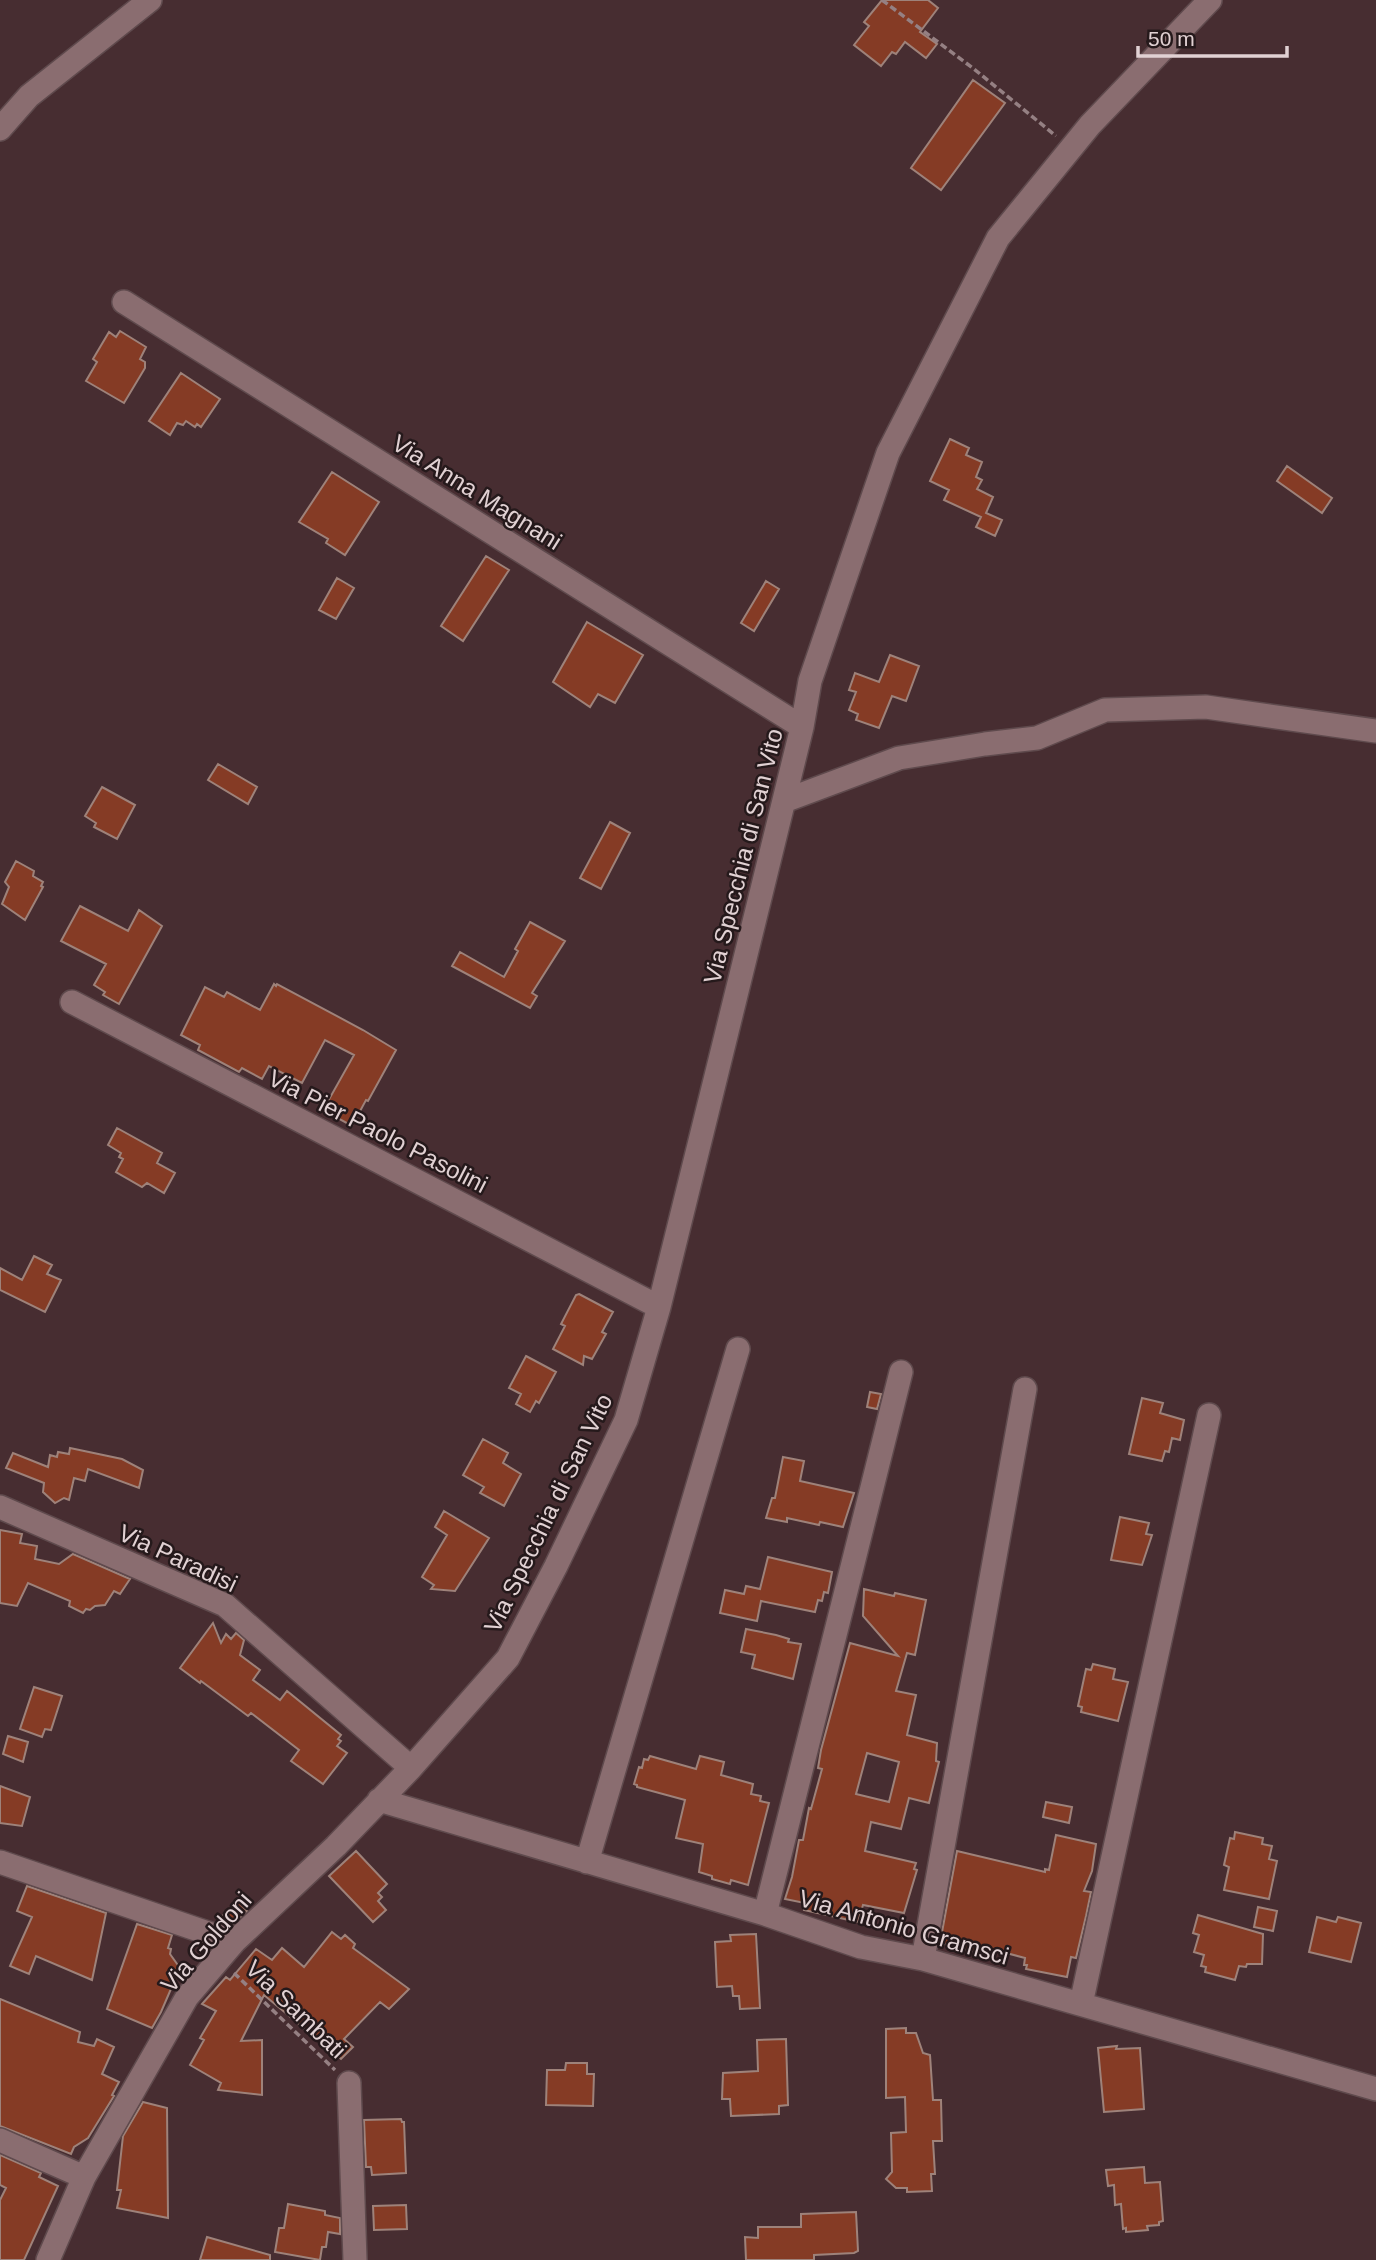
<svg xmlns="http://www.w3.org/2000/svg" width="1376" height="2260" font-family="Arial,sans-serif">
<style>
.building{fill:#853b25;stroke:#9e827a;stroke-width:2;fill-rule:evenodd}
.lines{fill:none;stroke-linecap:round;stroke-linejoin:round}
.street-casing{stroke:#5f4a4d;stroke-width:26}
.path{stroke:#958083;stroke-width:3.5;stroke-dasharray:7 3.5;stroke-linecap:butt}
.street{stroke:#8a6d70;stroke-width:23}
.labels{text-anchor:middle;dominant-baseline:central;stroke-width:5;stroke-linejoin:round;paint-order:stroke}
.street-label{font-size:24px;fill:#e1d1d3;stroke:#25191b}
</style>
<rect width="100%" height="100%" fill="#472d31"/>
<path class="building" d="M882 0H928L938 8 920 32 937 44 926 58 905 42 896 54 892 52 881 66 854 45 869 26 864 22Z
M973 80 1005 103 941 190 911 168Z
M120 331 146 347 140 359 145 362V368L124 403 86 381 97 362 93 359 109 332 116 337Z
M181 373 220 399 201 427 197 424 195 427 186 421 183 425 177 423 170 435 149 421Z
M950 439 969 448 966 455 982 462 976 477 982 480 977 489 993 497 986 513 1002 520 995 536 976 527 981 517 944 500 949 490 930 481Z
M1287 466 1332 498 1322 513 1277 481Z
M332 472 379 502 345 555 326 543 328 539 299 522Z
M486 556 509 570 463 641 441 626Z
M337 578 354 588 336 619 319 610Z
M766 581 779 589 754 631 741 623Z
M587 622 643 655 615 703 598 694 590 707 553 682Z
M890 655 919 666 906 701 892 696 879 728 856 720 858 714 849 710 856 692 849 690 855 673 879 682Z
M218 764 257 787 248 804 208 780Z
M102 787 135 805 117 839 94 827 96 823 85 816Z
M610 822 630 833 601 889 580 878Z
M16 861 34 871 33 876 43 882 41 886 43 887 25 920 2 904 9 887 5 882Z
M80 906 128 931 139 910 162 926 119 1004 103 995 105 992 94 985 106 964 61 941Z
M530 922 565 941 532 993 537 996 530 1008 452 966 460 952 504 977 518 951 515 949Z
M274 984 276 986 277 984 363 1030 396 1050 368 1101 366 1100 352 1126 323 1110 354 1055 325 1040 302 1083 269 1066 262 1079 242 1068 239 1072 198 1050 200 1045 181 1035 205 987 224 997 227 992 260 1010Z
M117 1128 162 1153 157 1163 175 1173 164 1193 147 1183 142 1187 116 1172 123 1159 119 1157 121 1153 108 1145Z
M34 1256 52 1265 47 1274 61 1280 45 1312 0 1290V1268L22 1280Z
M579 1294 613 1312 602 1332 606 1334 592 1359 584 1356 583 1365 553 1349 565 1326 561 1324 576 1295Z
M526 1356 556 1372 539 1403 536 1401 530 1412 516 1404 521 1394 509 1388Z
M870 1392 881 1394 877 1409 867 1407Z
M1142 1398 1163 1403 1160 1413 1184 1420 1180 1440 1172 1438 1169 1452 1165 1451 1162 1461 1129 1454Z
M483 1439 508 1453 503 1463 521 1474 504 1506 480 1493 484 1487 463 1475Z
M70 1448 122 1459 143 1470 139 1488 88 1469 85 1481 74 1478 69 1500 64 1498 55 1503 43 1492 44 1483 6 1468 13 1453 48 1467 50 1455 57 1457 58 1452 69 1454Z
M783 1457 804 1461 800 1481 854 1493 843 1527 820 1522 819 1525 787 1518V1522L766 1518 772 1498H775Z
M444 1511 489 1538 455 1591 431 1589 434 1585 422 1577 447 1535 435 1527Z
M1120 1517 1149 1523 1146 1534 1152 1535 1142 1565 1111 1560Z
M0 1530 22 1534 20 1543 37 1546 35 1559 59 1564 73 1554 130 1579 120 1594 114 1591 105 1605 95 1606 90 1610 86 1609 83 1613 69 1606 70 1601 28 1583 17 1606 0 1603Z
M768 1557 832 1572 828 1593 824 1592 822 1601 818 1600 815 1612 761 1601 757 1621 720 1613 725 1590 744 1594 746 1586 760 1589Z
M864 1589 894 1596 895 1593 926 1600 915 1655 907 1653 896 1691 916 1695 907 1735 937 1743 936 1761 939 1762 929 1803 909 1798 901 1829 871 1822 865 1851 916 1863 914 1869 917 1870 904 1913 863 1905 858 1922 804 1910 805 1903 785 1899 792 1877 799 1840H803L809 1808 811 1809 822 1769 818 1768 821 1750 850 1643 898 1656 863 1616ZM867 1753 899 1762 889 1802 856 1794Z
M213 1623 221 1643 226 1634 231 1639 236 1633 244 1640 240 1655 260 1670 253 1680 280 1700 287 1691 341 1735 338 1739 341 1741 337 1746 347 1753 323 1784 291 1761 299 1750 251 1713 248 1716 201 1681 200 1683 180 1668Z
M746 1629 776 1635 789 1639 788 1642 801 1644 793 1679 752 1668 755 1655 741 1652Z
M1093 1664 1115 1669 1113 1679 1128 1682 1118 1721 1081 1712 1082 1707 1078 1706 1086 1669 1091 1670Z
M34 1687 62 1696 51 1730 45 1729 42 1737 20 1729Z
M8 1736 28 1742 23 1762 3 1754Z
M650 1756 696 1769 700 1756 724 1762 721 1775 753 1784 751 1794 761 1796 760 1801 769 1803 748 1885 731 1880 730 1884 712 1879V1876L699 1872 703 1844 676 1838 685 1800 637 1787V1785L634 1784 639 1767 642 1768 644 1759 648 1760Z
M0 1786 30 1797 22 1826 0 1823Z
M1046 1802 1072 1807 1069 1823 1043 1817Z
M1235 1832 1263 1838 1262 1844 1272 1846 1269 1859 1277 1861 1269 1899 1224 1890 1229 1867 1224 1865 1230 1838 1234 1839Z
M1056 1835 1096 1844 1092 1871 1084 1891 1091 1892 1086 1916 1076 1958 1071 1957 1067 1977 1026 1969 1027 1965H1024L1025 1958 995 1950 994 1957 940 1943 957 1851 1045 1872V1869L1049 1870Z
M356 1851 387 1884 378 1893 382 1897 378 1901 386 1910 373 1922 329 1876Z
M27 1886 106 1913 92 1980 36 1956 29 1974 10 1966 32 1917 17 1911Z
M238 1901 247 1911 231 1926 217 1921Z
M1258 1907 1277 1911 1273 1931 1254 1927Z
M1198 1915 1263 1934 1262 1964H1247L1246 1967 1239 1966 1235 1980 1205 1972 1206 1967 1201 1966 1204 1955 1194 1952 1199 1935 1193 1933Z
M1317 1917 1336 1922 1338 1917 1361 1923 1351 1962 1309 1952Z
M137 1924 172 1935 168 1948 171 1949 170 1954 180 1968 161 2012 152 2028 107 2009Z
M332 1932 341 1939 345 1935 355 1944 353 1948 409 1989 389 2009 380 2002 344 2039 353 2047 341 2059 264 1995 241 2041 262 2040V2095L218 2090 221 2083 190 2065 204 2040 200 2038 216 2011 202 2004 226 1977 230 1980 256 1949 272 1960 282 1948 304 1967Z
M756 1934 760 2008 740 2009 739 1996H733L732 1986 717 1987 715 1942 731 1941 730 1935Z
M0 1999 80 2032 78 2042 94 2046 97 2039 114 2047 102 2074 119 2082 112 2095 114 2096 88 2138 74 2147 71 2154 0 2126Z
M906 2028V2033H916L923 2053 930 2055 933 2100H941L942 2141H933L935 2174H931L932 2191 907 2192V2188H896L886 2179 892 2172 891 2133 906 2132 905 2097 886 2098V2029Z
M786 2039 788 2105 779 2106V2114L731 2116 730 2099H722L723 2073 758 2071 757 2040Z
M1117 2046 1116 2049 1140 2048 1144 2109 1104 2112 1098 2048Z
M566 2063H587V2074H594L593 2106 546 2105 547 2070H565Z
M143 2102 167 2108 168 2218 117 2208 121 2190H117L123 2136Z
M401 2119 402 2122H404L406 2173 372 2175 371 2167H366L364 2120Z
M0 2155 41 2173 39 2177 58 2186 24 2260H0V2200L6 2188 0 2185Z
M1144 2167 1145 2183 1160 2182 1163 2221 1159 2222V2225L1147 2226 1148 2230 1126 2232V2228L1123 2229 1121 2204 1115 2205 1114 2185 1108 2186 1106 2170Z
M288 2204 325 2211V2215L340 2218V2234L328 2232 326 2247H322L320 2260 275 2252 279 2228H284Z
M406 2205 407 2229 374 2230 373 2206Z
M856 2212 858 2251 854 2253 814 2255V2260H746L745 2237 758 2238V2227H801V2214Z
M207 2237 270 2255V2260H200Z"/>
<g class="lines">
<defs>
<path id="street" d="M0 129 29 96 150 0
M124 302 802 727
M784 801 899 758 985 744 1037 738 1105 710 1206 707 1376 731
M72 1002 659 1307
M0 1507 225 1605 411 1768
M379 1800 765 1914 861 1947 923 1959 1376 2089
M0 1862 234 1942
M587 1862 738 1349
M765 1914 901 1372
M923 1959 1025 1389
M1081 2004 1209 1415
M349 2083 355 2260
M0 2140 84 2177
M48 2260 84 2177 187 1997 234 1942 336 1846 411 1768 508 1658 556 1566 626 1420 659 1307 739 983 802 727 810 681 888 453 998 238 1090 125 1210 0"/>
</defs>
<use href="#street" class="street-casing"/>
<path class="path" d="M882 0 974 69 1056 136
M234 1973 335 2070"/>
<use href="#street" class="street"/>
</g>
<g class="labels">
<g class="street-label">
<text transform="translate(477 492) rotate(32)">Via Anna Magnani</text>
<text transform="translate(743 856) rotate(-76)">Via Specchia di San Vito</text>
<text transform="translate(378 1131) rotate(27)">Via Pier Paolo Pasolini</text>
<text transform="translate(548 1513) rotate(-64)">Via Specchia di San Vito</text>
<text transform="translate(178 1558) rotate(25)">Via Paradisi</text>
<text transform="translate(904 1927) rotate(16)">Via Antonio Gramsci</text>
<text transform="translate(206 1942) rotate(-49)">Via Goldoni</text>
<text transform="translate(296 2009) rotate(44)">Via Sambati</text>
</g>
</g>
<path d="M1138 46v10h149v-10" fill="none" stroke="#e1d1d3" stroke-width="3.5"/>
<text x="1148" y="46" font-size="21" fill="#e1d1d3" stroke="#25191b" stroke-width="5" paint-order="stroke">50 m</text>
</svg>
